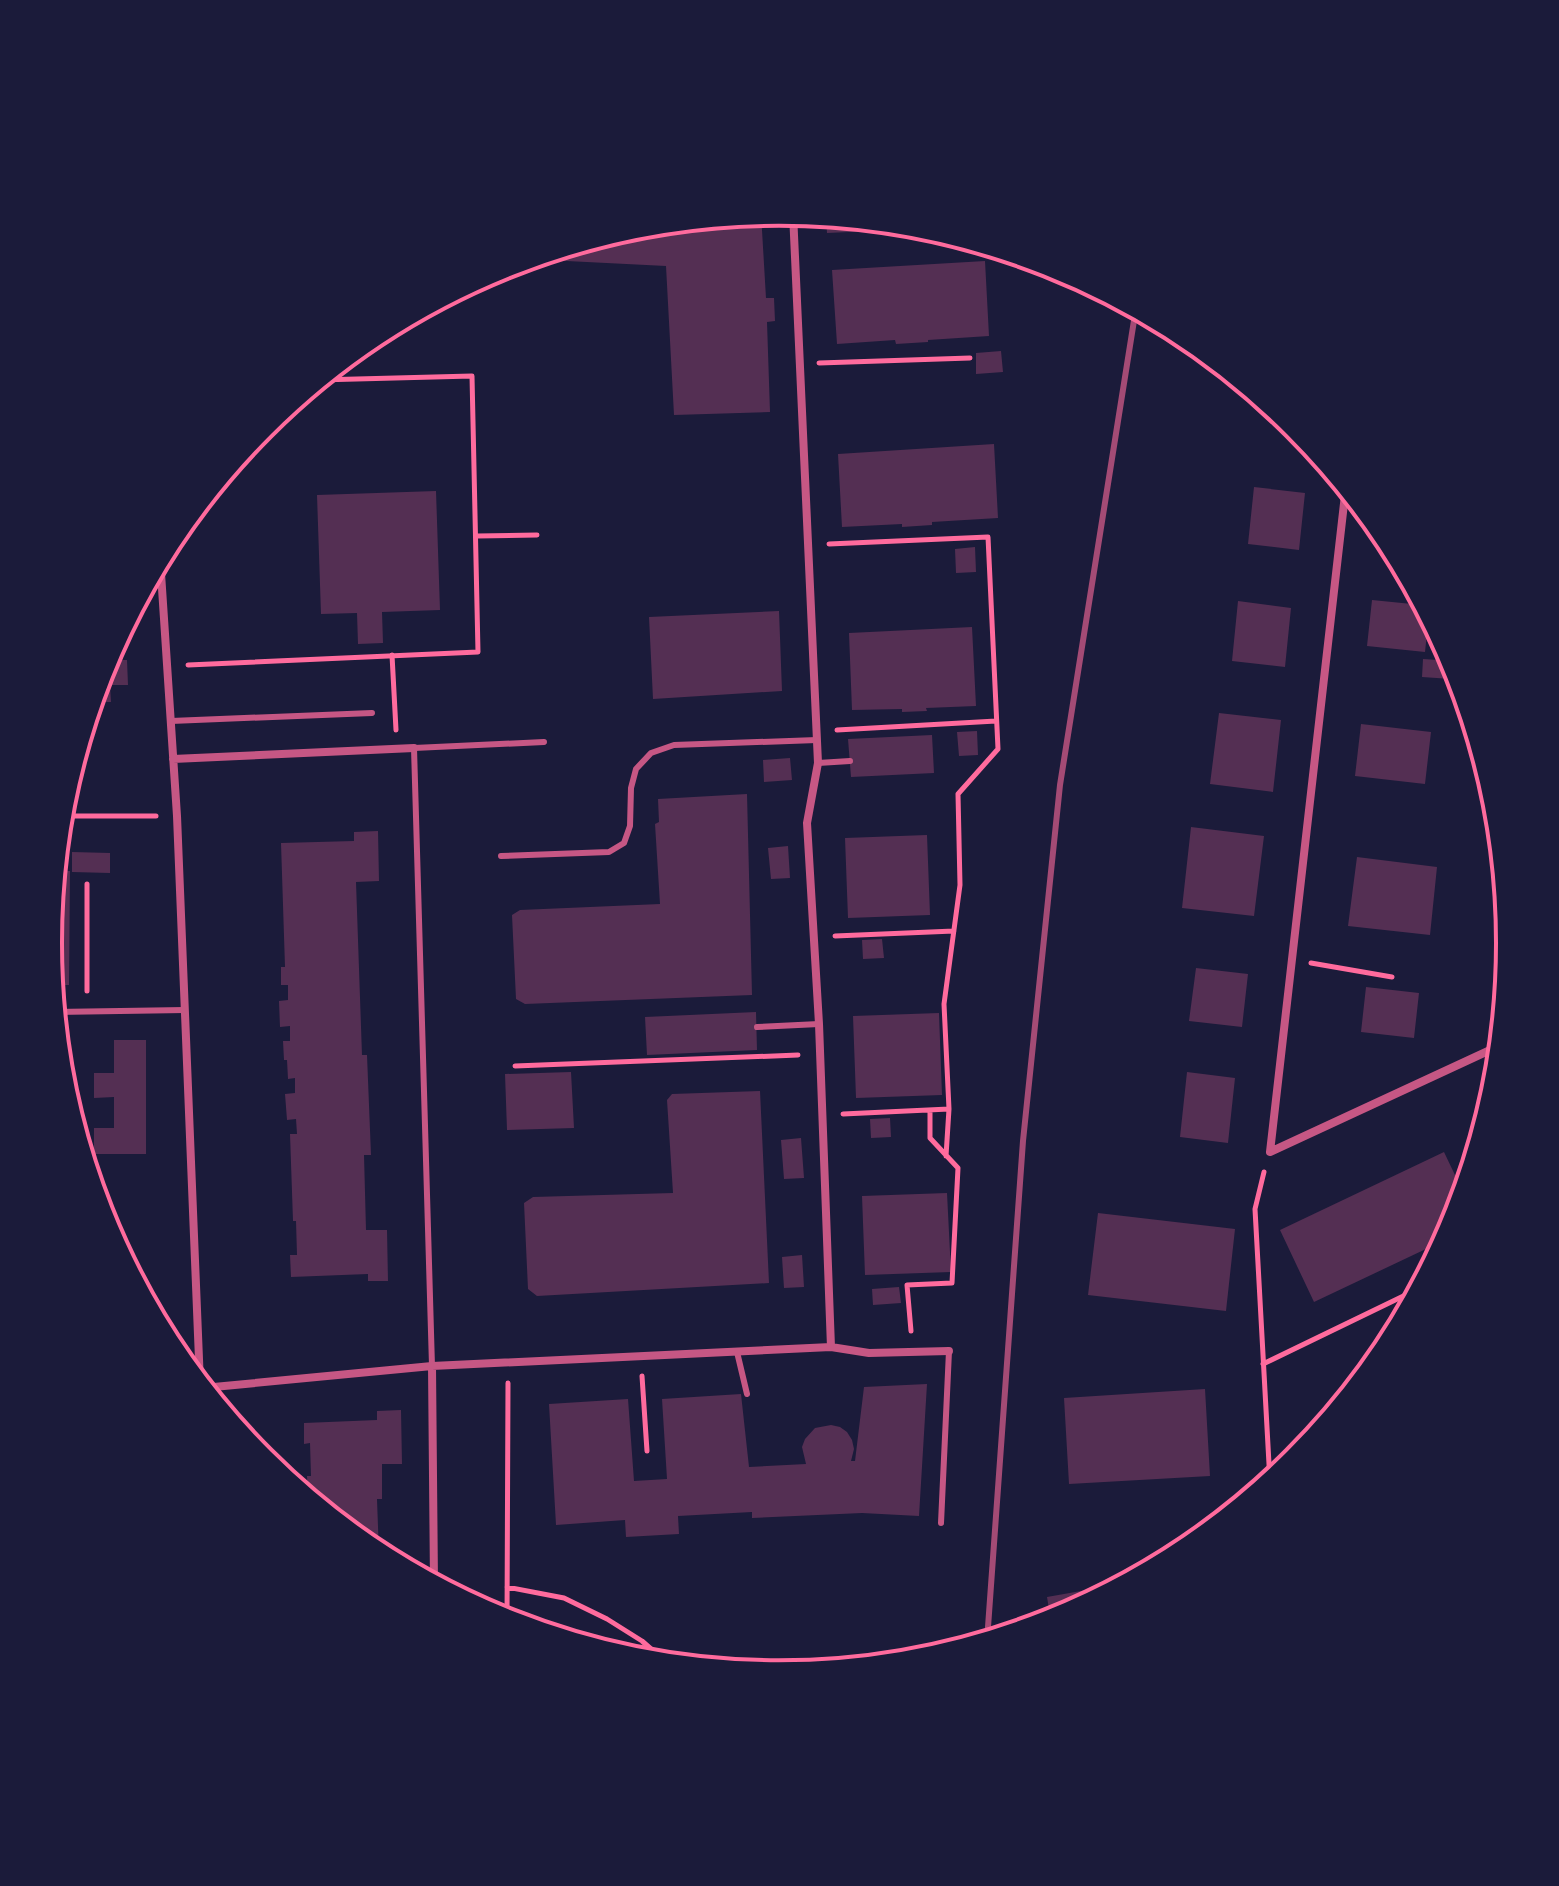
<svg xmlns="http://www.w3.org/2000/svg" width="1559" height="1886" font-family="'Public Sans',sans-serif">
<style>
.building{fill:#542f53}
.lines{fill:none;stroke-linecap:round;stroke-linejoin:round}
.path{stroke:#ff6b9d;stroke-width:5}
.service{stroke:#c65784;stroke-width:6}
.minor{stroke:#c65784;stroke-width:8}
.rail{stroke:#a44b75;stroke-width:6}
.rim{fill:none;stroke:#ff6b9d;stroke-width:4}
</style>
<rect width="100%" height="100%" fill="#1b1b3a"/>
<path class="building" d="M761 213 766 298H774L775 321 767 322 770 412 674 415 666 266 527 259 637 225Z
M826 216 915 225V229L827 233Z
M985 261 989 336 928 340V342L896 344 895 340 837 344 832 270Z
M1001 351 1003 372 976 374V353Z
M1261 396 1284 416 1259 413Z
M994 444 998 518 932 522V525L902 527V524L842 527 838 454Z
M1254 487 1305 493 1299 550 1248 544Z
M436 491 440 610 382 612 383 643 358 644 357 613 321 614 317 495Z
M975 547 976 572 956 573 955 549Z
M1413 593 1418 594 1429 614 1425 652 1367 646 1372 600 1412 604Z
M1238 601 1291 608 1285 667 1232 661Z
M779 611 782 691 653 699 649 617Z
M972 627 976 706 926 708 927 711 902 712V709L852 710 849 633Z
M110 651 111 660H127L128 685H110L111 702H92L104 663Z
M1423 659 1453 661 1451 679 1422 677Z
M1219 713 1281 720 1273 792 1210 784Z
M1361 724 1431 732 1425 784 1355 776Z
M977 731 978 755 959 756 957 732Z
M932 735 934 773 851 777 848 739Z
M790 758 792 780 764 782 763 760Z
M747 794 752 995 525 1004 516 999 512 915 520 910 660 904 655 824 659 822 658 799Z
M1191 827 1264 836 1254 916 1182 908Z
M378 831 379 881 356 882 362 1055H367L371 1155H364L366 1230H387L388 1281H368V1274L291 1277 290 1255H297L296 1221H293L290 1134H297L296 1119 287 1120 285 1094 295 1093V1078L288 1079 287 1060H284L283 1041H290V1026L280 1027 279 1001 288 1000V985H281V967H285L281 843 354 841V832Z
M927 835 930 915 848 918 845 838Z
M788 846 790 878 771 879 768 848Z
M72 852 110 853V873L72 872Z
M1357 857 1437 867 1430 935 1348 926Z
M55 871H70L69 985H52L48 943Z
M882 939 884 958 863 959 862 940Z
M1196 968 1248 974 1242 1027 1189 1021Z
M1366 987 1419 993 1414 1038 1361 1032Z
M756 1012 757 1050 647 1055 645 1017Z
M939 1013 942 1095 856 1098 853 1016Z
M114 1040H146V1154H94V1128H114V1097L94 1098V1073H114Z
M571 1072 574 1128 507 1130 505 1074Z
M1187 1072 1235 1078 1228 1143 1180 1137Z
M760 1091 769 1283 537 1296 528 1289 524 1203 533 1197 673 1193 667 1100 672 1094Z
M890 1118 891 1137 871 1138 870 1119Z
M801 1138 804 1178 784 1179 781 1140Z
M1444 1152 1464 1194 1455 1223 1447 1239 1314 1302 1280 1230Z
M947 1193 951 1272 865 1275 862 1196Z
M1098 1213 1235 1229 1226 1311 1088 1295Z
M802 1255 804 1287 784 1288 782 1257Z
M899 1287 901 1303 873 1305 872 1289Z
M927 1384 919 1516 862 1513 752 1518V1512L678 1516 679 1534 626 1537 625 1520 556 1525 549 1404 628 1399 634 1481 667 1479 662 1399 741 1394 749 1467 806 1464 802 1447 805 1439 815 1428 831 1425 840 1427 847 1432 852 1440 854 1449 851 1461H855L864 1387Z
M1205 1389 1210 1476 1069 1484 1064 1398Z
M401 1410 402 1464H382V1499H377L379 1554 308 1498 307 1476H311L310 1443 304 1444V1423L377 1420V1411Z
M1126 1583 1059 1619 1051 1621 1047 1597Z"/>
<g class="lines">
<path class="path" d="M452 293H462
M819 363 970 358
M477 536 537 535
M829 544 988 537 998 749 958 794 960 885 944 1004 949 1109 946 1156
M392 655 396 730
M188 665 478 652 472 376 318 380
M837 730 996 721
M61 816H156
M835 936 954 931
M1311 963 1392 977
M87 991V884
M515 1066 798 1055
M843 1114 949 1109
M1264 1172 1255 1209 1270 1482
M911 1331 907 1285 952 1283 958 1168 930 1138V1110
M1263 1364 1420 1288
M642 1376 647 1451
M507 1587 564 1598 607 1619 642 1641 667 1663
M507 1621 508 1383"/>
<path class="service" d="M794 222 826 221
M171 721 372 713
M818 763 850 761
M501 856 609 852 624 843 630 826 631 788 636 769 651 753 674 745 817 740
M55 1012 185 1010
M757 1027 819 1024
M737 1352 747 1394
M432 1366 414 748 544 742
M941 1523 949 1351"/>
<path class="minor" d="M793 213 818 763 807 823 819 1024 831 1347
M1346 486 1270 1152 1501 1045
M160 558 177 816 200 1384
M173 759 414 748
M432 1366 434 1584
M203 1388 432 1366 831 1347 869 1353 949 1351"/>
<path class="rail" d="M987 1641 1023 1141 1060 785 1136 308"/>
</g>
<path d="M0 0H1559V1886H0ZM62 943a717 717 0 1 1 1434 0a717 717 0 1 1-1434 0Z" fill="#1b1b3a" fill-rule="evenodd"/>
<path class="rim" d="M62 943a717 717 0 1 1 1434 0a717 717 0 1 1-1434 0Z"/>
</svg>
